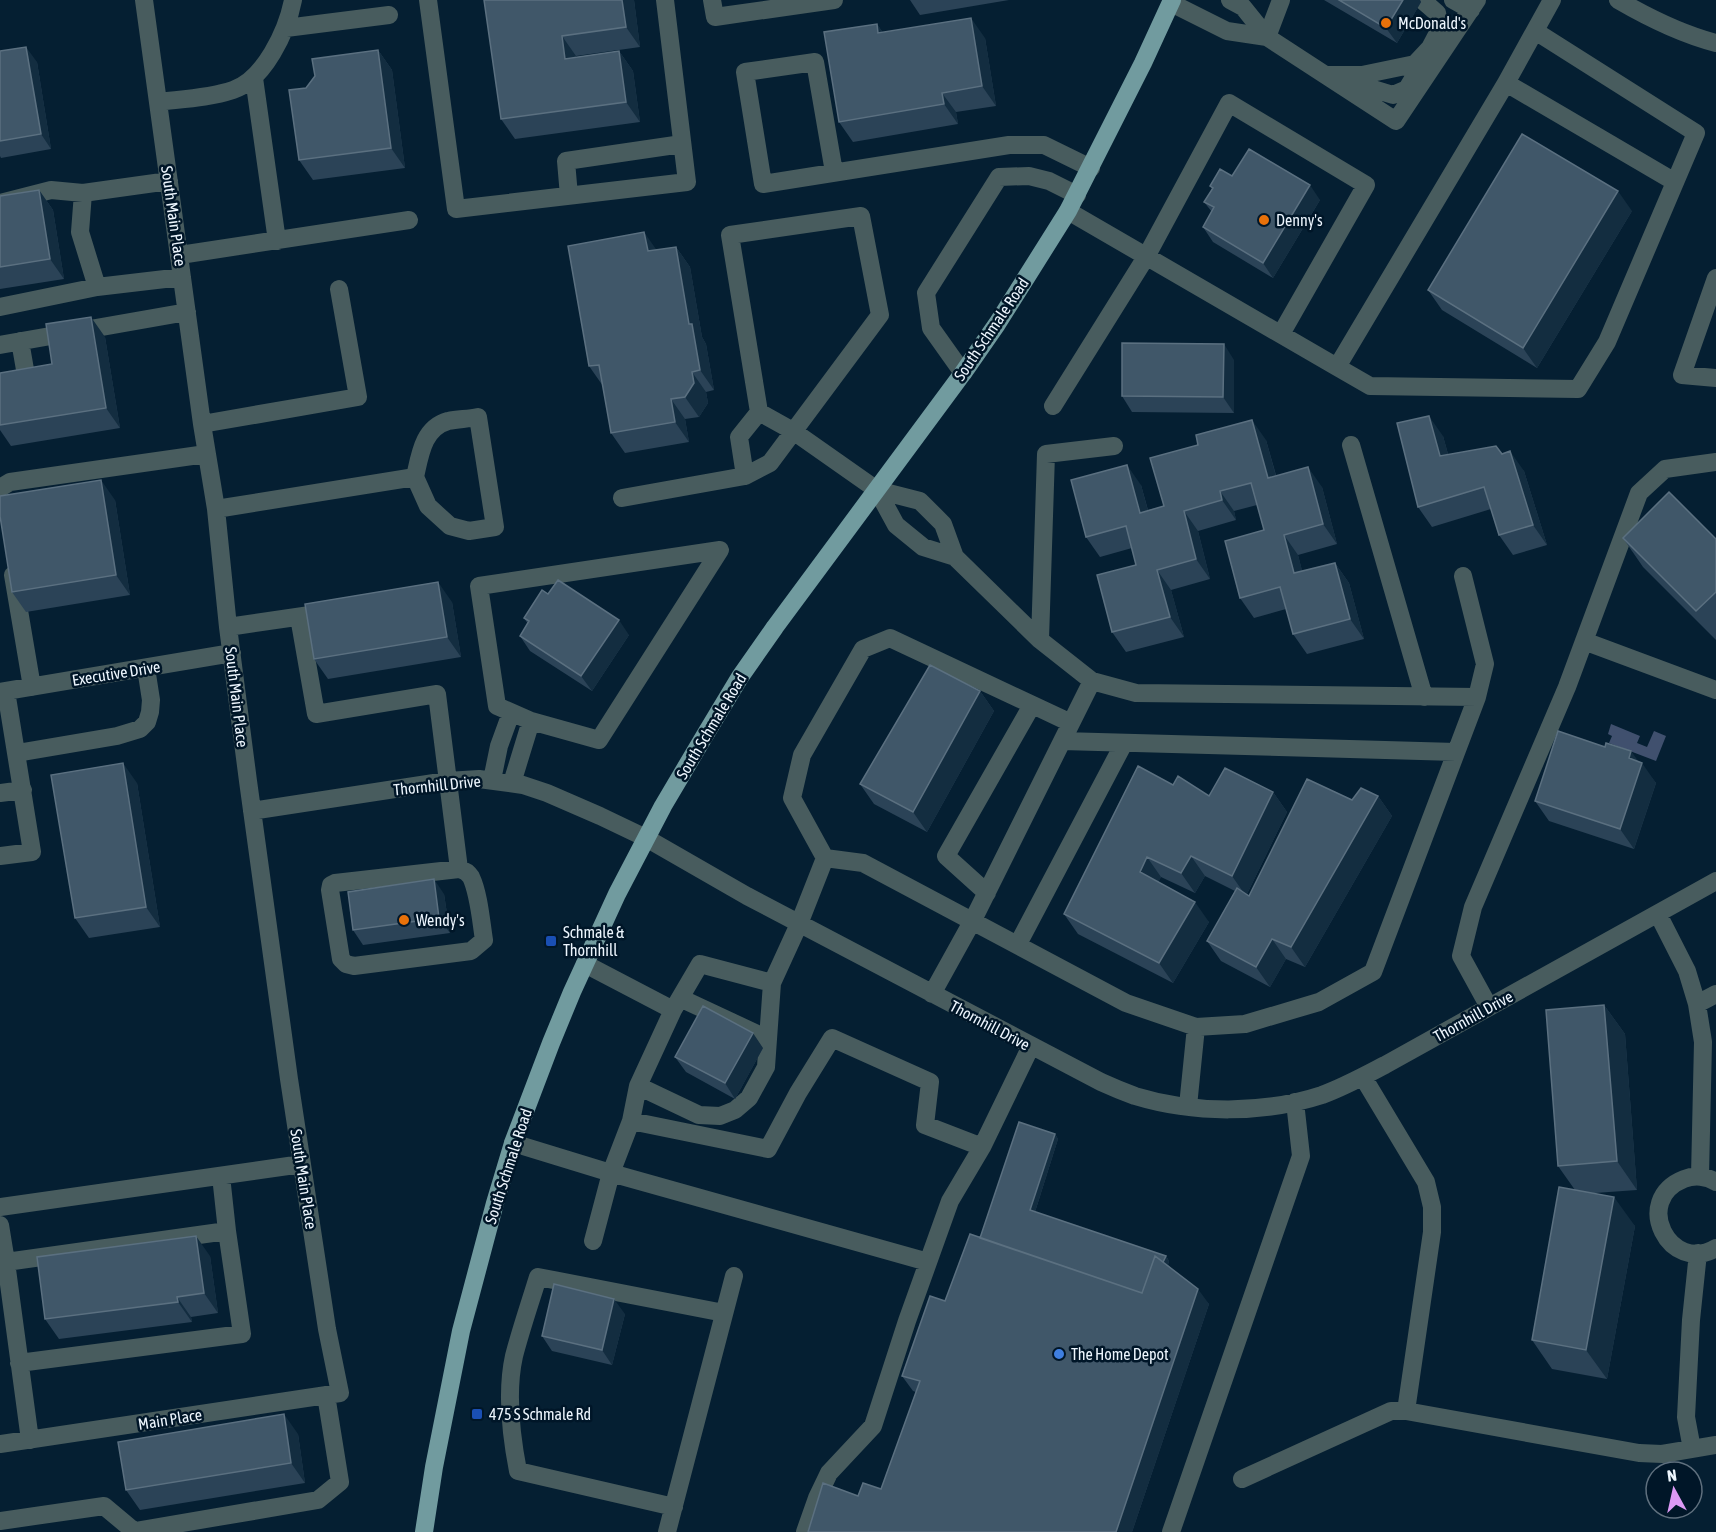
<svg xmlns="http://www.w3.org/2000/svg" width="1716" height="1532" font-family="'Asap Condensed',sans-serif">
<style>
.water{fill:#40506e}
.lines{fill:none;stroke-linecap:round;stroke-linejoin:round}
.minor{stroke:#485c5e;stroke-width:18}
.major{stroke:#719b9f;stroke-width:18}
.wall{fill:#2b4357}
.shaded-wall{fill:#132d40}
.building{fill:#405769;stroke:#5b7080;stroke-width:1.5}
.food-dot{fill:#e8710a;stroke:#001628;stroke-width:2}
.transit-dot{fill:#1a4fb4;stroke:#001628;stroke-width:2}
.shop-dot{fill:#3f7fe0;stroke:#001628;stroke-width:2}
.labels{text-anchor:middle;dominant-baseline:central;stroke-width:5;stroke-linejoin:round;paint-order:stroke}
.poi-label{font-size:16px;fill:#edf6fe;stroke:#001628;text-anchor:start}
.street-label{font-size:16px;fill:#edf6fe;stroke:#001628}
</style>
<rect width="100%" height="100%" fill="#051f32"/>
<path class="water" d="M1611 724 1640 736 1637 743 1647 747 1654 731 1666 736 1656 761 1609 743 1612 736 1608 734Z"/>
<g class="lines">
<path class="minor" d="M428 0 456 209 687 182 665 0
M712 0 715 17 834 0
M1230 0 1243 7 1267 37 1396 121 1477 0
M1453 0 1471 10
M1618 0C1649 18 1681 34 1716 43
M1171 3 1227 31 1267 37
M286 28 389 15
M1267 37 1281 0
M1325 75H1362L1415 64 1430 48 1440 29 1437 13 1422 0
M254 78 277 241
M1344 80 1393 95 1407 89 1416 74
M1506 83 1675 182
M158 102C183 99 209 98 233 90 264 80 287 31 293 0
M834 172 815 62 745 72 763 184 1009 145H1044L1091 168
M83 193 80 232 97 287
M569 196 566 161 682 144
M0 203 51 190 83 193 169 181
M1068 211 1337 367 1506 83 1552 0
M180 255 409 220
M1716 278 1682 375 1716 378
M0 307 97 287 182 277
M20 341 27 381
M0 345 187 312
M1337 367 1370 386 1578 389 1607 342 1696 133 1535 31
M963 373 931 328 926 293 999 177 1029 176 1049 181 1077 195
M1053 406 1146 257 1229 103 1366 185 1281 334
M759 412 793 431 877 490 920 501 943 524 955 557
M202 424 358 397 339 289
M1351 445 1424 697
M0 488 10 482 206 454
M877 490 896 525 923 547 955 557 1040 640 1092 681 1136 693 1477 697
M622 498 745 476 770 463 880 315 861 216 730 235 759 412 739 437 745 476
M216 509 415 477C420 455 423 428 448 421 458 419 468 419 478 417L495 527 469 531 450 526 428 506 415 477
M720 550 599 740 531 721 497 706 479 586Z
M13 575 32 687
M299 617 316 714 437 694 459 869
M228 627 310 615
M1040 640 1046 454 1114 446
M1584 641 1716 690
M0 692 232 653
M1062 741 1456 752
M17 753 117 736 140 729 147 722 150 712 151 700 146 668
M492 780 499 746 511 713
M512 783 531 721
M0 793 23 790
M252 811 447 781 479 779 523 785 547 793 600 816 646 838 747 896 1101 1082C1112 1087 1124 1092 1135 1096 1194 1114 1264 1114 1322 1095 1344 1087 1364 1076 1385 1065L1716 881
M0 856 32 852 6 691
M825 858 863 863 1126 1003 1196 1027 1245 1024 1319 1002 1373 972 1477 697 1485 664 1463 576
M459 869C464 870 468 872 471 877 479 894 481 921 484 940L471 951 354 966 346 964 341 959 330 890 331 885 335 883Z
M987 893 946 856 1032 705
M1658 914 1687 971 1697 1004 1703 1042 1700 1176
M1018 944 1124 743
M585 964 673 1010
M932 994 973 920 1092 681
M680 998 768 1039
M1697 1004 1716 994
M1489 1007 1461 956 1473 907 1567 687 1639 493 1665 469 1716 462
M638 1086 699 1115 720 1116 735 1110 749 1098 766 1067 772 983 799 924 825 858 792 798 802 755 863 649 890 638 1071 723
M1188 1106 1196 1027
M631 1121 768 1149 798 1093 832 1038 930 1082 925 1125 982 1147
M513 1143 611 1173 928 1262
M221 1176 227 1231
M1716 1182C1707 1176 1694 1175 1684 1179 1631 1200 1670 1275 1716 1248
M0 1207 302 1164
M0 1225 6 1262 30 1440
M593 1241 611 1173 631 1121 638 1086 673 1010 700 964 772 983
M6 1262 227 1231 242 1334 19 1363
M1406 1411 1639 1453 1662 1454 1716 1445
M0 1444 340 1393 327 1329 289 1079 248 781 228 627 216 509 202 424 144 0
M1692 1449 1686 1417 1691 1320 1698 1253
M1242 1479 1391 1411H1406L1432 1232V1207L1426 1182 1363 1077
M674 1507 518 1471C511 1435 506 1392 514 1356 521 1329 530 1303 538 1277L724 1313
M0 1521 104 1506 135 1532
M135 1531 318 1500 340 1482 326 1395
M667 1532 734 1276
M805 1532 817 1498 829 1473 873 1426 907 1321 950 1201 982 1147 1031 1046
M1171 1532 1301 1156 1295 1102"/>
<path class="major" d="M424 1532 434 1467 461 1331 495 1203 513 1143 551 1043 572 992 617 894 663 806 705 735 740 677 775 627 963 373 997 324 1068 211 1143 63 1172 0"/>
</g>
<path class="wall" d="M484 0H634L640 47 576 56V57L619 51 633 71 640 122 515 139 501 119Z
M910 0H1009L920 15Z
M1324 0H1420L1421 2 1397 43Z
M877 24 883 33 985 38 996 106 956 112 958 124 853 142 839 122Z
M378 50 392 70 405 168 313 180 299 160 306 88Z
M0 51 37 62 51 149 1 158 0 156Z
M1232 176 1320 200 1273 278 1213 242 1203 227 1212 212 1204 202 1212 189 1210 186Z
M39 190 53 210 64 279 0 289V196Z
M1632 211 1537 368 1442 310 1428 290Z
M676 247 690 267 702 337 706 344 714 390 706 392 708 403 699 417 685 419 689 442 625 453 611 433 603 386 589 366 656 250Z
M105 337 120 428 11 446 0 430V373L52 364Z
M1234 360V413L1132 412 1122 396Z
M1443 436 1448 454H1502L1524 471 1547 545 1513 555 1499 535 1491 509 1432 527 1418 507Z
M1266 440 1276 475 1322 487 1337 544 1298 555 1302 571 1335 563 1349 583 1364 639 1307 654 1293 634 1286 609 1254 618 1240 598 1264 530 1257 505 1234 511 1236 520 1198 531 1210 579 1171 590 1184 637 1126 652 1112 632 1136 565 1132 548 1100 557 1086 537 1141 485 1148 510 1164 506Z
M115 500 130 595 26 612 12 592Z
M1623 538 1716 539V640L1643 567Z
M452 602 461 657 328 679 314 659Z
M524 618 629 635 592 691 530 651 520 636 528 624Z
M980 691 994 711 927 832 874 804 860 784Z
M1639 762 1656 783 1634 849 1549 821 1535 801Z
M137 783 160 927 89 938 75 918Z
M1173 785 1209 796 1273 792 1287 812 1247 894 1249 896 1352 800 1378 796 1392 816 1305 967 1286 959 1270 987 1221 961 1207 941 1235 891 1205 876 1195 893 1161 877 1158 882 1209 922 1173 983 1078 934 1064 914Z
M444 894 450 933 363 945 353 930Z
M1604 1005 1625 1034 1637 1190 1595 1193 1635 1226 1607 1379 1552 1369 1532 1340 1575 1190 1558 1166Z
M763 1048 735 1099 686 1072 675 1057Z
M1055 1134 1058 1139 1035 1212 1166 1256 1169 1261 1168 1265 1209 1304 1132 1532H808L858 1496 881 1489 916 1392 913 1391 902 1376 980 1238Z
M210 1256 218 1313 191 1317 192 1322 59 1339 45 1319Z
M625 1314 612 1365 552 1351 542 1336Z
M298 1434 305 1483 140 1510 126 1490Z"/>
<path class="shaded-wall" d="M622 0H634L640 47 626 27Z
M1403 0H1420L1421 2 1397 43 1386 28Z
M971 18 985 38 996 106 982 86Z
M877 24 891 44 878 33Z
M562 36 576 56 579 79 565 59Z
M26 47 37 62 51 149 41 134Z
M378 50 392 70 405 168 391 148Z
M619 51 633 71 640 122 626 102Z
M942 93 956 112 958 124 944 104Z
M1310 185 1320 200 1273 278 1263 263Z
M39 190 53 210 64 279 50 259Z
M1618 191 1632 211 1537 368 1523 348Z
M644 232 658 252 648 251Z
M676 247 690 267 702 337 706 344 714 390 700 370 689 324Z
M91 317 105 337 120 428 106 408Z
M1224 344 1234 360V413L1223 397Z
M692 372 706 392 708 403 699 417 685 397Z
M671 399 685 419 689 442 675 422Z
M1429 416 1443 436 1454 476 1440 456Z
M1252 420 1266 440 1282 498 1268 478Z
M1510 451 1524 471 1547 545 1533 525Z
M1127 465 1141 485 1154 533 1140 513Z
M1308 467 1322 487 1337 544 1323 524Z
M101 480 115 500 130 595 116 575Z
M1220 491 1234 511 1236 520 1222 500Z
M1184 511 1198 531 1210 579 1196 559Z
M1284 535 1298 555 1308 593 1294 573Z
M1335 563 1349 583 1364 639 1350 619Z
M1157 570 1171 590 1184 637 1170 617Z
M438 582 452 602 461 657 447 637Z
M619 620 629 635 592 691 581 676Z
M980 691 994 711 927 832 913 812Z
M1631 751 1641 765 1642 763 1656 783 1634 849 1620 829 1629 758Z
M123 763 137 783 160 927 146 907Z
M1273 792 1287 812 1246 896 1232 876Z
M1378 796 1392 816 1305 967 1291 947Z
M1191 856 1205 876 1195 893 1181 873Z
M1147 857 1161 877 1154 892 1140 872Z
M434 879 444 894 450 933 439 918Z
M1195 902 1209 922 1173 983 1159 963Z
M1272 939 1286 959 1270 987 1256 967Z
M1604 1005 1625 1034 1637 1190 1617 1161Z
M753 1033 763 1048 735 1099 725 1083Z
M1055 1134 1058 1139 1034 1215 1030 1210Z
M1614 1197 1635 1226 1607 1379 1586 1350Z
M196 1236 210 1256 218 1313 204 1293Z
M1166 1256 1169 1261 1153 1309 1149 1304Z
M1198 1289 1209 1304 1132 1532H1116Z
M177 1297 191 1317 192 1322 178 1302Z
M614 1299 625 1314 612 1365 602 1350Z
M284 1414 298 1434 305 1483 291 1463Z"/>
<path class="building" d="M484 0H622L626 27 562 36 565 59 619 51 626 102 501 119Z
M1339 0H1403L1386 28Z
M971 18 982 86 942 93 944 104 839 122 824 32 877 24 878 33Z
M26 47 41 134 0 141V51Z
M378 50 391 148 299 160 289 90 306 88 315 76 312 59Z
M1522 134 1618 191 1523 348 1428 290Z
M1249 149 1310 185 1263 263 1203 227 1214 207 1204 202 1213 188 1210 186 1220 169 1232 176Z
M39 190 50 259 0 267V196Z
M644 232 648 251 676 247 689 324H692L700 370 692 372 694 383 685 397 671 399 675 422 611 433 599 365 589 366 568 246Z
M91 317 106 408 0 425V373L52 364 46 324Z
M1122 343 1224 344 1223 397 1122 396Z
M1429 416 1440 456 1496 446 1502 454 1510 451 1533 525 1499 535 1484 487 1418 507 1397 423Z
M1252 420 1268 478 1308 467 1323 524 1284 535 1294 573 1335 563 1350 619 1293 634 1280 587 1240 598 1225 541 1264 530 1251 483 1220 491 1222 500 1184 511 1196 559 1157 570 1170 617 1112 632 1097 575 1136 565 1126 526 1086 537 1071 480 1127 465 1140 513 1164 506 1150 458 1198 445 1196 435Z
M101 480 116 575 12 592 0 516V496Z
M1669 492 1716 539V592L1696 611 1623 538Z
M558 580 619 620 581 676 520 636 529 621 524 618 542 590 548 594Z
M438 582 447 637 314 659 305 604Z
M930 665 980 691 913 812 860 784Z
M1558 731 1605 747 1606 743 1631 751 1629 758 1642 763 1620 829 1535 801Z
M123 763 146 907 75 918 51 775Z
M1138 766 1173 785 1178 776 1209 796 1225 768 1273 792 1232 876 1191 856 1181 873 1147 857 1140 872 1195 902 1159 963 1064 914Z
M1307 779 1352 800 1361 788 1378 796 1291 947 1272 939 1256 967 1207 941 1237 888 1249 896Z
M434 879 439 918 353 930 348 892Z
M1604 1005 1617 1161 1558 1166 1546 1010Z
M703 1006 753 1033 725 1083 675 1057Z
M1019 1122 1055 1134 1030 1210 1166 1256 1163 1262 1155 1256 1142 1293 980 1238Z
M1559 1187 1614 1197 1586 1350 1532 1340Z
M970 1234 1142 1293 1155 1256 1198 1289 1116 1532H808L823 1483 858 1496 863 1483 881 1489 920 1381 902 1376 930 1296 945 1301Z
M196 1236 204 1293 177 1297 178 1302 45 1319 37 1257Z
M554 1284 614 1299 602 1350 542 1336Z
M284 1414 291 1463 126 1490 118 1442Z"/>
<g class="food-dot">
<circle cx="1386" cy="23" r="6"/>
<circle cx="1264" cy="220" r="6"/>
<circle cx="404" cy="920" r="6"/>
</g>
<g class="transit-dot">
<rect x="545" y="935" width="12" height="12" rx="3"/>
<rect x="471" y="1408" width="12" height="12" rx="3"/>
</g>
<circle class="shop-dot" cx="1059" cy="1354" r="6"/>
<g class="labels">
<g class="poi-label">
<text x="1398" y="23">McDonald's</text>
<text x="1276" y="220">Denny's</text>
<text x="416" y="920">Wendy's</text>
<text x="563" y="932">Schmale &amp;<tspan x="563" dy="18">Thornhill</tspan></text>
<text x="1071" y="1354">The Home Depot</text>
<text x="489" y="1414">475 S Schmale Rd</text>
</g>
<g class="street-label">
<text transform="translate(174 216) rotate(82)">South Main Place</text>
<text transform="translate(991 329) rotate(-56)">South Schmale Road</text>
<text transform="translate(116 673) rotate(-9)">Executive Drive</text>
<text transform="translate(237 697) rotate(83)">South Main Place</text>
<text transform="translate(711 726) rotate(-59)">South Schmale Road</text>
<text transform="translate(437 785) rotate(-6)">Thornhill Drive</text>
<text transform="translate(1473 1016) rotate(-29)">Thornhill Drive</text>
<text transform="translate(990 1025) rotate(28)">Thornhill Drive</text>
<text transform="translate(508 1166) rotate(-72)">South Schmale Road</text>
<text transform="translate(304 1179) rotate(81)">South Main Place</text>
<text transform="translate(170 1419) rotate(-9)">Main Place</text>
</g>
</g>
<g transform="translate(1674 1490) rotate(352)"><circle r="28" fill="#001628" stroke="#5f707e" stroke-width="1.5"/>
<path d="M0-4.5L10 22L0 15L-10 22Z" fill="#dc99f4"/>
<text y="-9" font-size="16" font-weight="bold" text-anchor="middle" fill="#edf6fe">N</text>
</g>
</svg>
